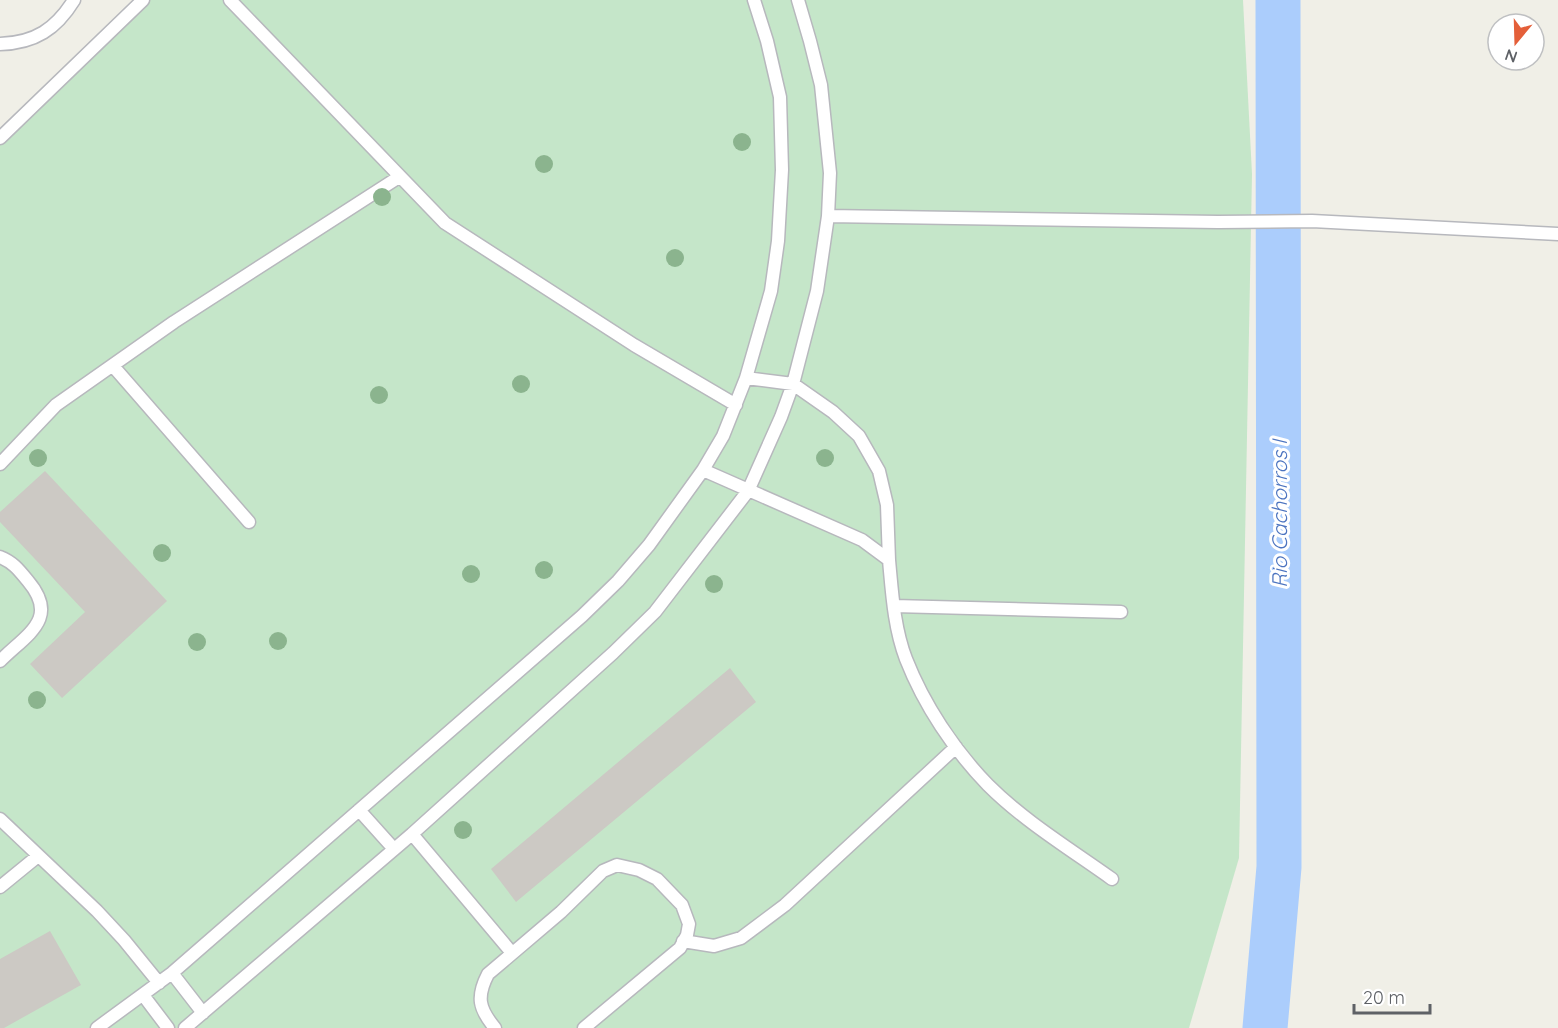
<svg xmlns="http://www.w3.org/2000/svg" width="1558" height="1028" font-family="Quicksand,sans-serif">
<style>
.green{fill:#c5e6c9}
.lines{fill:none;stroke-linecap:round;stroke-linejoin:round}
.river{stroke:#abcdfc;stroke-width:45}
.building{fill:#ccc9c4}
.service-casing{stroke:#b7b8bd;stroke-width:15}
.service{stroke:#fff;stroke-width:12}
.tree{fill:#8bb48e}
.labels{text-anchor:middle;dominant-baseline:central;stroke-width:6;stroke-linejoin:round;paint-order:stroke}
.water-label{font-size:21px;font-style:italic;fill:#4c74c0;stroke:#fff}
</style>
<rect width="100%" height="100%" fill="#f0efe7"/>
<path class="green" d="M137 0H1243L1252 174 1239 858 1189 1028H0V131Z"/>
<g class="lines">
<path class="river" d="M1265 1028 1279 867 1278 0"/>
</g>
<path class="building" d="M45 471 167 601 62 698 30 664 85 612 0 522V512Z
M730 668 756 702 516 902 491 869Z
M50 931 81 985 4 1028H0V959Z"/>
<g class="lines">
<defs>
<path id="service" d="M230 0 445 223 634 345 736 405
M0 44C35 43 56 29 74 0
M0 138 143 0
M828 216 1218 222 1312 221 1558 234
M113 366 249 522
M0 464 56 405 174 322 399 177
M703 470 862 540 889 560 887 505 879 471 859 436 833 412 793 384 746 378
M0 557C13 562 19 570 28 581 60 619 27 634 0 661
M889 560C892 592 894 628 906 659 924 705 954 750 988 785 1024 821 1070 849 1112 879
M894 606 1121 612
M359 810 394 849
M0 819 97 911 124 940 159 983
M412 834 512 953
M0 887 38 856
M683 941 714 946 741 938 785 905 956 747
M172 973 203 1013
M143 995 168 1028
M97 1028 172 973 582 616 618 581 649 545 703 470 723 436 746 378 771 291 778 241 782 170 780 97 767 41 754 0
M185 1028 412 834 613 653 655 612 748 491 781 417 793 384 817 291 828 216 830 173 821 85 810 41 798 0
M495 1028C479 1009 476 997 488 974L561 912 603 871 617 865 639 870 657 879 682 905 689 924 687 935 680 948 584 1028"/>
</defs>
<use href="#service" class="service-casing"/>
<use href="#service" class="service"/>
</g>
<g class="tree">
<circle cx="742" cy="142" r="9"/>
<circle cx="544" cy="164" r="9"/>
<circle cx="382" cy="197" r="9"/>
<circle cx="675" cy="258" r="9"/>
<circle cx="521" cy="384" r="9"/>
<circle cx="379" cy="395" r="9"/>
<circle cx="38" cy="458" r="9"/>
<circle cx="825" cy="458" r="9"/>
<circle cx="162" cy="553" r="9"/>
<circle cx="544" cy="570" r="9"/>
<circle cx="471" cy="574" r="9"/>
<circle cx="714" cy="584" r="9"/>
<circle cx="278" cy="641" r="9"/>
<circle cx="197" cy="642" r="9"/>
<circle cx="37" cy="700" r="9"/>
<circle cx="463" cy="830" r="9"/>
</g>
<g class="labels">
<g class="water-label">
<text transform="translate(1279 514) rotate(-90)">Rio Cachorros I</text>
</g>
</g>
<g transform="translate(1516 42) rotate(199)"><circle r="28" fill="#ffffff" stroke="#bfc0c2" stroke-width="1.5"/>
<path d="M0-4.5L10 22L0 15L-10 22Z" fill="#e45f39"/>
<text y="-9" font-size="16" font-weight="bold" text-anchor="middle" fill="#5e6166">N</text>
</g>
<path d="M1354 1004v9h76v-9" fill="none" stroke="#5e6166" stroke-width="3"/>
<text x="1363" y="1004" font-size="18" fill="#5e6166" stroke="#ffffff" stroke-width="4.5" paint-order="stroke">20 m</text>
</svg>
